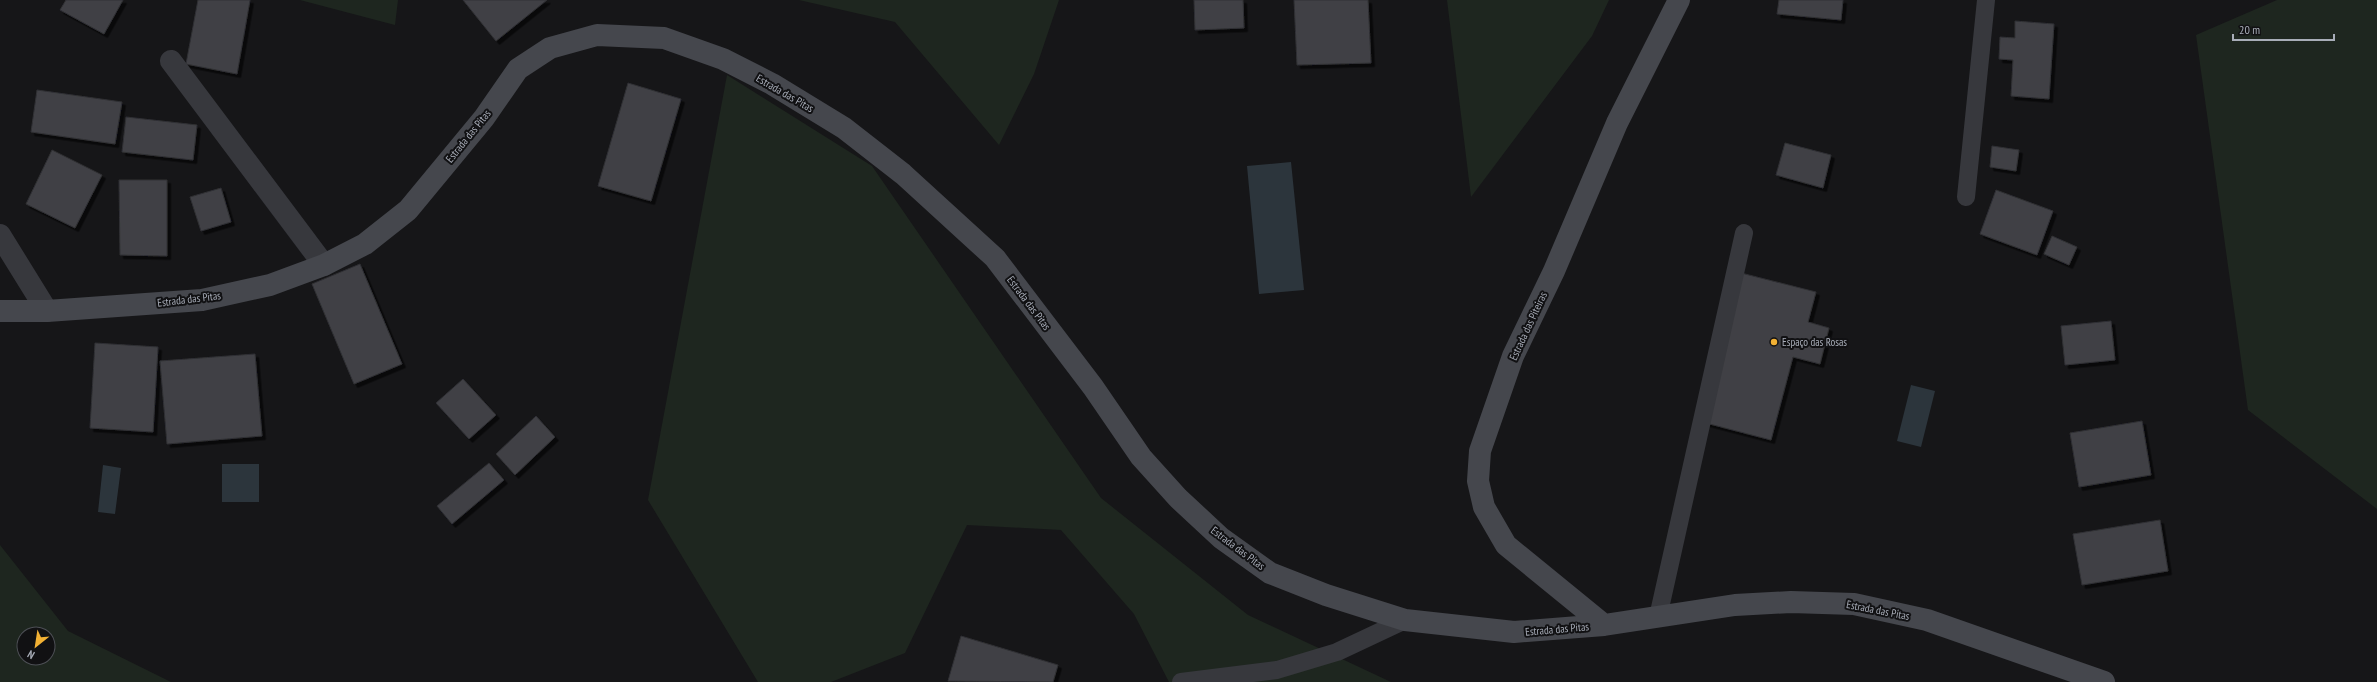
<svg xmlns="http://www.w3.org/2000/svg" width="2377" height="682" font-family="'PT Sans Narrow',sans-serif">
<style>
.green{fill:#1e261f;fill-rule:evenodd}
.water{fill:#2c353c}
.building{fill:#404145;stroke:#303034;filter:url(#shadow)}
.lines{fill:none;stroke-linecap:round;stroke-linejoin:round}
.lane{stroke:#37383d;stroke-width:18}
.street{stroke:#37383d;stroke-width:22}
.secondary{stroke:#45474d;stroke-width:22}
.poi-dot{fill:#f2b134;stroke:#111113;stroke-width:1.5}
.labels{text-anchor:middle;dominant-baseline:central;stroke-width:4;stroke-linejoin:round;paint-order:stroke}
.street-label{font-size:11px;fill:#a8adb8;stroke:#111113}
.poi-label{font-size:11px;fill:#a8adb8;stroke:#111113;text-anchor:start}
</style>
<defs>
<filter id="shadow"><feDropShadow dx="3.5" dy="3.5" stdDeviation="0" flood-color="#0009"/></filter>
</defs>
<rect width="100%" height="100%" fill="#161618"/>
<path class="green" d="M300 0H398L395 25Z
M799 0H1059L1034 74 999 145 895 22Z
M1447 0H1609L1592 36 1471 197Z
M2277 0H2377V509L2248 410 2196 35Z
M727 75 872 166 1101 498 1248 615 1391 682H1169L1134 614 1061 530 967 525 905 653 831 682H758L648 500Z
M0 545 68 631 171 682H0ZM24 634H48V658H24Z"/>
<path class="water" d="M1291 162 1304 290 1259 294 1247 166Z
M1911 385 1935 391 1921 447 1897 441Z
M222 464H259V502H222Z
M103 465 121 468 115 514 98 512Z"/>
<path class="building" d="M66 0H123L104 34 60 10Z
M198 0H250L237 74 186 64Z
M463 0H547L496 41Z
M1194 0H1243L1244 28 1195 30Z
M1294 0H1368L1371 63 1297 65Z
M1779 0H1843L1841 20 1777 14Z
M2015 21 2054 24 2049 99 2011 96 2013 60 1999 59 2000 37 2015 38Z
M628 83 681 99 651 201 598 186Z
M37 90 122 102 115 144 31 132Z
M126 117 197 125 193 160 122 152Z
M1785 143 1831 155 1823 188 1776 175Z
M1992 146 2019 150 2016 171 1990 167Z
M52 150 102 175 75 228 26 204Z
M119 180H167V256L120 255Z
M221 188 231 222 201 231 190 197Z
M1996 190 2053 211 2037 255 1980 234Z
M2052 236 2077 247 2069 265 2044 254Z
M360 264 402 364 354 384 312 284Z
M1741 273 1816 292 1808 322 1829 328 1820 364 1793 357 1771 440 1702 422Z
M2111 321 2115 360 2065 365 2061 326Z
M95 343 158 347 153 432 90 428Z
M255 354 262 436 167 444 160 361Z
M463 379 496 415 469 439 436 403Z
M536 416 555 437 515 475 496 454Z
M2142 421 2151 475 2079 487 2070 433Z
M489 463 504 480 452 524 437 506Z
M2160 520 2168 571 2082 585 2073 534Z
M961 636 1058 665 1053 682 948 681Z"/>
<g class="lines">
<path class="lane" d="M1966 197 1986 0
M1658 617 1744 233
M1181 682 1277 670 1337 652 1405 620"/>
<path class="street" d="M171 61 324 265
M0 235 47 311"/>
<path class="secondary" d="M0 311H47L202 300 270 285 324 265 365 244 408 210 484 118 518 69 550 48 597 35 664 38 723 59 772 84 844 128 903 174 995 258 1093 387 1141 457 1178 498 1221 538 1270 573 1326 595 1405 620 1514 632 1604 625 1735 605 1791 602 1854 604 1927 620 2104 682
M1604 625 1506 545 1484 507 1478 481 1480 451 1513 356 1554 271 1617 123 1679 0"/>
</g>
<circle class="poi-dot" cx="1774" cy="342" r="4"/>
<g class="labels">
<g class="street-label">
<text transform="translate(785 93) rotate(30)">Estrada das Pitas</text>
<text transform="translate(468 136) rotate(-51)">Estrada das Pitas</text>
<text transform="translate(189 299) rotate(-7)">Estrada das Pitas</text>
<text transform="translate(1029 303) rotate(53)">Estrada das Pitas</text>
<text transform="translate(1528 326) rotate(-65)">Estrada das Piteiras</text>
<text transform="translate(1238 548) rotate(37)">Estrada das Pitas</text>
<text transform="translate(1878 610) rotate(11)">Estrada das Pitas</text>
<text transform="translate(1557 629) rotate(-5)">Estrada das Pitas</text>
</g>
<g class="poi-label">
<text x="1782" y="342">Espaço das Rosas</text>
</g>
</g>
<g transform="translate(36 646) rotate(210)"><circle r="19" fill="#111113" stroke="#4d4f55"/>
<path d="M0-3L7 15L0 10L-7 15Z" fill="#f2b134"/>
<text y="-6" font-size="11" font-weight="bold" text-anchor="middle" fill="#a8adb8">N</text>
</g>
<path d="M2233 34v6h101v-6" fill="none" stroke="#a8adb8" stroke-width="2"/>
<text x="2239" y="34" font-size="12" fill="#a8adb8" stroke="#111113" stroke-width="3" paint-order="stroke">20 m</text>
</svg>
